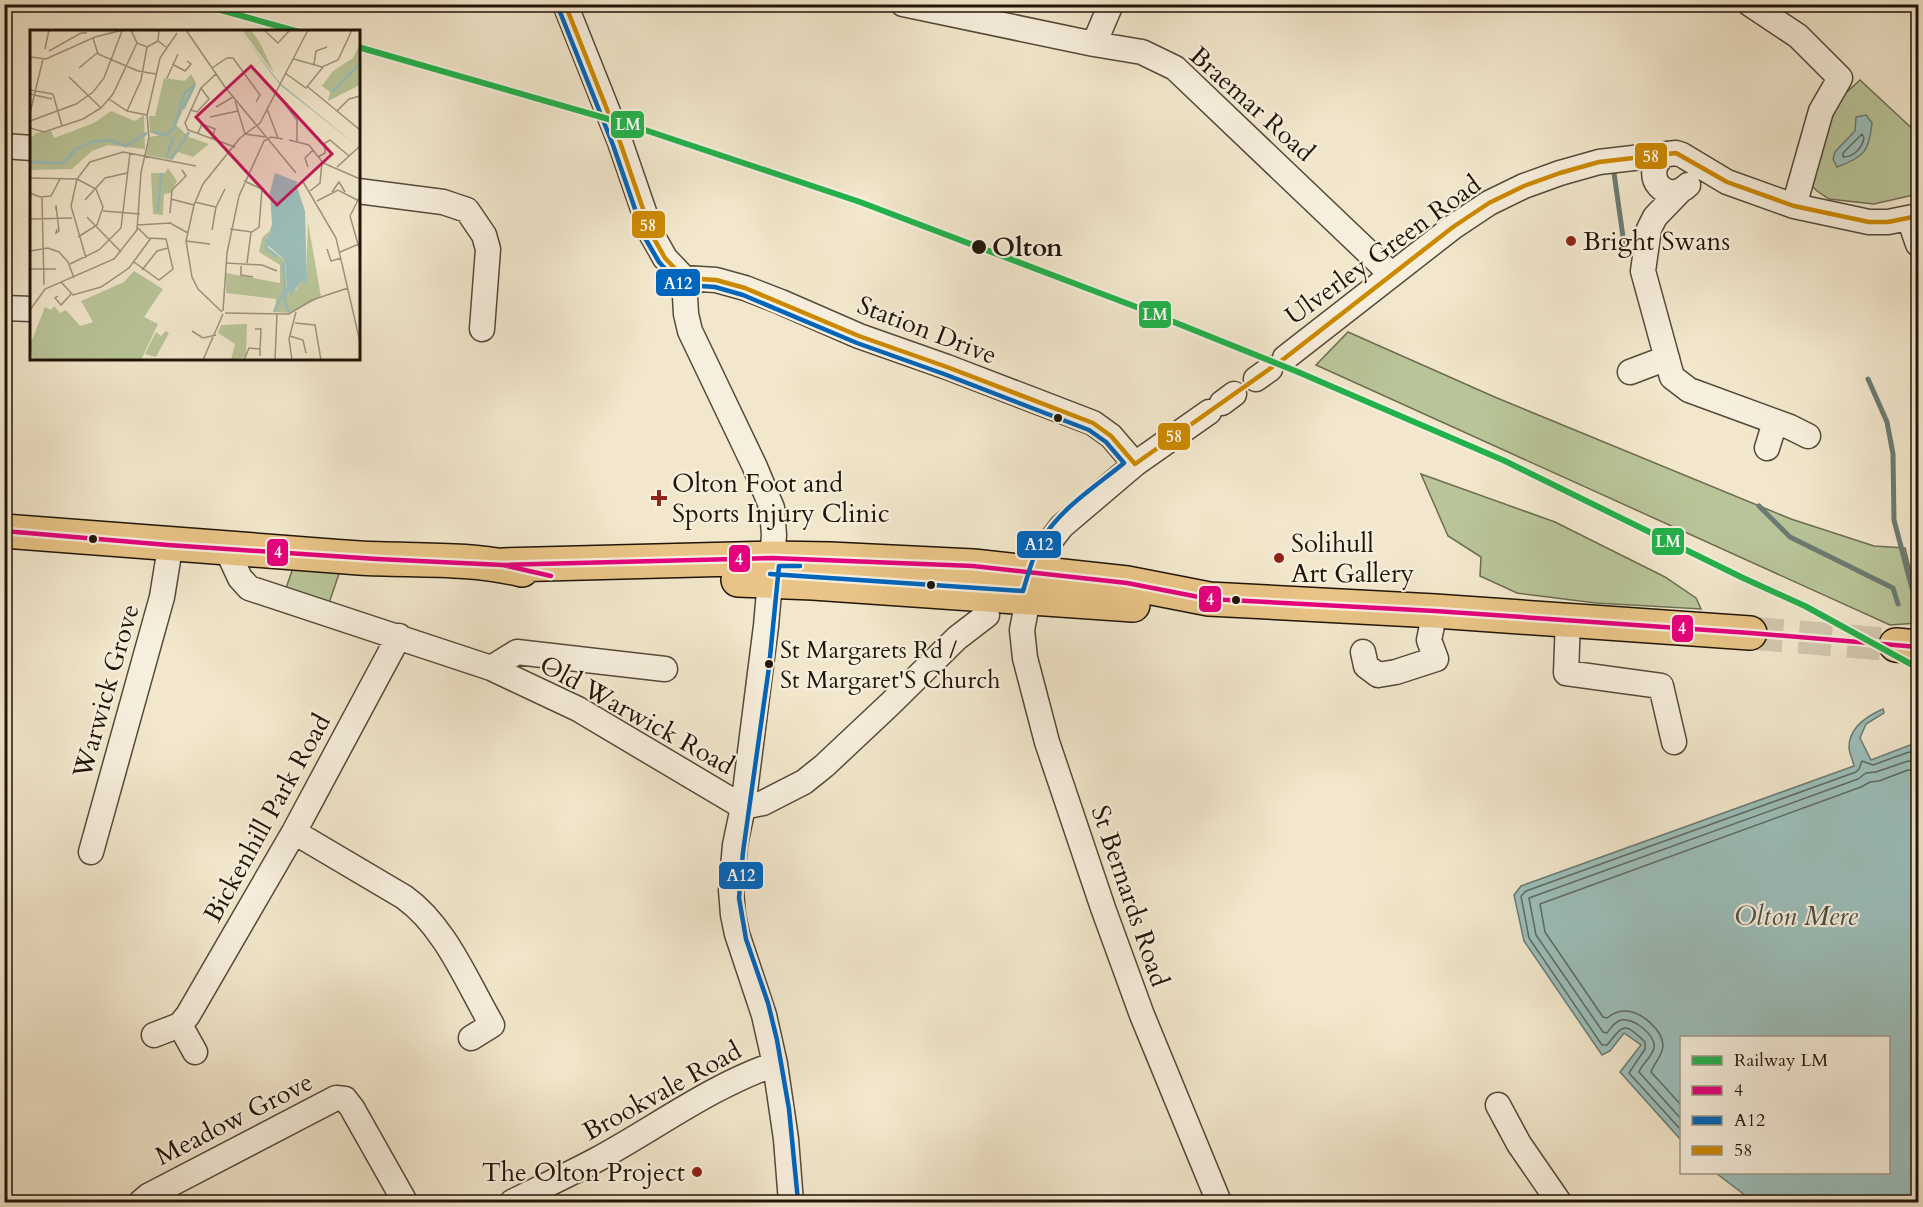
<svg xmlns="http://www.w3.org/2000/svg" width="1923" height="1207" font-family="Cardo,serif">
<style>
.green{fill:#b9c599;stroke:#6c6d50;stroke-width:1.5}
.water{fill:#9cbfbb;stroke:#6a7b73;stroke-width:1.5}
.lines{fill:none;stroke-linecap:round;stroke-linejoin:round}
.shore{stroke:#5e6a62;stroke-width:1.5}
.stream{stroke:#6a7b73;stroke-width:5}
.highway-tunnel{stroke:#d2c8af;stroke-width:33;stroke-dasharray:33 16;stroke-linecap:butt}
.minor-casing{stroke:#544a39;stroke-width:27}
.highway-casing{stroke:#201508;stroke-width:36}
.minor{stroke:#f7efde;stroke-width:24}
.highway{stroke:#e9c486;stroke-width:33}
.bus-1-casing{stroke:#f7efde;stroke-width:9}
.bus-2-casing{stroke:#f7efde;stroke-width:9}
.bus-3-casing{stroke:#f7efde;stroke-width:9}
.bus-1{stroke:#e5007d;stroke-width:4.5}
.bus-2{stroke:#0065bd;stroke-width:4.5}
.bus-3{stroke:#cc8902;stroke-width:4.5}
.rail-1-casing{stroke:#f7efde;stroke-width:10}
.rail-1{stroke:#22b24c;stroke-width:6}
.poi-dot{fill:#8f2418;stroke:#f7efde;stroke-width:2}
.stop-dot{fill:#201508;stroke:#f7efde;stroke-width:2}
.labels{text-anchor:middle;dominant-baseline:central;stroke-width:4.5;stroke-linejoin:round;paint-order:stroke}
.bus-label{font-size:24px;fill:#201508;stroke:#f7efde;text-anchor:start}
.street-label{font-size:26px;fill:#201508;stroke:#f7efde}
.poi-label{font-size:26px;fill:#201508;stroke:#f7efde;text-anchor:start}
.stop-label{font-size:26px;font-weight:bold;fill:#201508;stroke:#f7efde;text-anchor:start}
.water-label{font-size:27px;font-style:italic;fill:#4b5047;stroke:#f7efde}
.inset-river{fill:none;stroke:#9cbfbb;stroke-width:3}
.inset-road{fill:none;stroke:#9e937e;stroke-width:1.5}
.view{fill:#c2185b;fill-opacity:0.15;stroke:#c2185b;stroke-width:3}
.inset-edge{fill:none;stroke:#201508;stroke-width:3}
.line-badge{stroke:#f7efde;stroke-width:2}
.badge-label{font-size:16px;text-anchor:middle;font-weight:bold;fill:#fff}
</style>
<rect width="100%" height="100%" fill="#f2e7cc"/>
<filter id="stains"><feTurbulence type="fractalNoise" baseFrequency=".00333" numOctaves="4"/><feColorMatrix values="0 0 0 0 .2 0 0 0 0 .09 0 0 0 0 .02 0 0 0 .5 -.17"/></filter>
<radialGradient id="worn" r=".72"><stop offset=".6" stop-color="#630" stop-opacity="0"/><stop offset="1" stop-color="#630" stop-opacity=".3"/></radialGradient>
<path class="green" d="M1860 80 1918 134V194L1874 204 1829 199 1817 191 1808 182 1835 103Z
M1348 332 1497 398 1791 519 1874 546 1905 548 1918 601V623L1890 625 1316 365Z
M1421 474 1555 522 1665 577 1696 598 1701 609 1596 603 1517 593 1480 576 1481 557 1448 536Z
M294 565 341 568 328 606 285 591Z"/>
<path class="water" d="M1866 115 1872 123C1869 152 1864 157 1837 167L1833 159 1835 152 1855 131 1856 117Z
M1883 709 1884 713 1866 724 1860 738 1871 760 1910 745 1918 750V1202H1754L1716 1173 1888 1172V1038H1682L1681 1140 1620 1072 1641 1045 1624 1033 1610 1051 1602 1055 1524 941 1514 895 1521 886 1854 766C1853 760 1849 753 1849 747 1849 727 1867 716 1883 709Z"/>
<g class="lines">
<path class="shore" d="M1862 134 1864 138C1862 148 1854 157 1843 157V153Z
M1682 1106 1651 1072C1654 1063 1662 1057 1663 1046 1663 1030 1640 1010 1624 1011 1617 1011 1612 1014 1607 1018L1603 1017 1545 932 1540 904 1861 787 1870 782 1879 781 1908 770 1918 771
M1682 1120 1639 1072C1642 1064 1652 1057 1654 1048 1656 1035 1633 1017 1621 1020 1614 1022 1611 1028 1607 1033L1603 1032 1536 935 1529 898 1858 779 1866 773 1876 772 1908 761 1918 762
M1682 1131 1629 1073 1645 1049V1042C1624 1022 1624 1024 1607 1045H1602L1529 938 1521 896 1526 891 1856 772 1859 769 1862 761 1873 765 1909 752 1918 755"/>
<path class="stream" d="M1614 173 1625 251
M1868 379 1887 422 1893 454 1894 520 1918 611
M1759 506 1790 537 1893 588 1898 604"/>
<path class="highway-tunnel" d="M1750 633 1896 645"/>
<defs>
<path id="minor" d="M565 4 620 142 652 235 665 258 684 278 686 314 690 331 755 467 772 508 774 535 766 626 743 807 735 845 731 890 733 915 737 934 764 1015 775 1064 786 1139 791 1202
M903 4 1094 44 1142 52 1175 68 1391 274
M1750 4 1798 36 1840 78 1821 111 1794 206
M1094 44 1111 4
M4 146 32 148
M1663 156C1640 176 1667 206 1688 185
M358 191 443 202 467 210 484 235 488 249 482 329
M1680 191 1655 217 1649 229 1643 271 1672 377 1689 390 1790 427 1808 436
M1909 218 1918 244
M684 278 716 280 745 288 781 302 859 336 947 367 1093 423 1111 436 1135 464
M4 308 32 309
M1285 358 1453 227 1489 203 1524 186 1560 173 1599 162 1676 153 1682 155 1727 182 1794 206 1869 222H1888L1918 216
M1630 372 1667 358
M1256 379 1270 369
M1222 403 1234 394
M1209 412 1135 464 1062 526 1045 548 1028 599 1022 630 1025 658 1047 742 1103 908 1142 1015 1219 1202
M1767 448 1775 422
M226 548 240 578 249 588 491 668 578 709 743 807 763 803 804 782 824 766 889 705 957 638 987 615
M1568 620 1566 673 1661 686 1674 742
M1363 652 1366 666 1378 675 1396 672 1436 659 1429 640 1435 611
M491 668 517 652 665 669
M294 832 404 897C445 926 467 982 492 1025L471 1038
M91 852 162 597 168 560V545
M180 1025 195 1052
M154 1035 180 1025 188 1015 294 832 399 636
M1498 1105 1519 1144 1559 1202
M141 1202 148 1196 336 1098 345 1099 352 1108 405 1202
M512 1202C540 1188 570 1174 598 1159 657 1127 711 1086 775 1064"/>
<path id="highway" d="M4 531C123 541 241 549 359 558 413 561 469 557 522 570
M503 565 772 558 830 559 973 566 1127 583 1209 599 1435 611 1750 633
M738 580 813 583 1133 605
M1896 645 1918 647"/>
</defs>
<use href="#minor" class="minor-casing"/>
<use href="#highway" class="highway-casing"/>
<use href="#minor" class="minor"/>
<use href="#highway" class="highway"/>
<defs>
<path id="bus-1" d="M4 531 168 545 377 559 503 565 551 576
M503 565 772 558 973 566 1127 583 1209 599 1435 611 1750 633 1918 647"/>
<path id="bus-2" d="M558 7 613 145 645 238 659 262 679 284 684 285 715 287 743 295 857 343 944 374 1089 430 1106 442 1124 463C1095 487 1059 509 1040 543 1032 558 1028 575 1023 591L770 574
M798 1201 789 1109 777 1040 768 1003 746 939 739 898 743 852 769 667 779 566H800"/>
<path id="bus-3" d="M565 4 620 142 652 235 665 258 684 278 716 280 745 288 859 336 947 367 1093 423 1111 436 1135 464 1285 358 1453 227 1489 203 1524 186 1560 173 1599 162 1676 153 1727 182 1794 206 1869 222H1888L1918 216"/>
</defs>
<use href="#bus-1" class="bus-1-casing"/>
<use href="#bus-2" class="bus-2-casing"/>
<use href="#bus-3" class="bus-3-casing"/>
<use href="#bus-1" class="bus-1"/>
<use href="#bus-2" class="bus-2"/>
<use href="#bus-3" class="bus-3"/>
<defs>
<path id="rail-1" d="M199 4 299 32
M358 47 636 127 860 202 1139 308 1298 372 1505 461 1741 577 1805 606 1918 668"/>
</defs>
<use href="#rail-1" class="rail-1-casing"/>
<use href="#rail-1" class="rail-1"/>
</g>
<g class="poi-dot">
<circle cx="1571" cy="241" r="6"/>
<path d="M656 489h6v6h6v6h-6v6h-6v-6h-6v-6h6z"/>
<circle cx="1279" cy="558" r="6"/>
<circle cx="697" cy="1172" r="6"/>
</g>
<g class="stop-dot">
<circle cx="979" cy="247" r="8"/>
<circle cx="1058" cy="418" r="5"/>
<circle cx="93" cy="539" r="5"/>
<circle cx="931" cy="585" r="5"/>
<circle cx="1236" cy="600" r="5"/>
<circle cx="769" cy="664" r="5"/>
</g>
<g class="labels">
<g class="bus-label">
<text x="780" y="650">St Margarets Rd /<tspan x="780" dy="30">St Margaret'S Church</tspan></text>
</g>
<g class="street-label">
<text transform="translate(1252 104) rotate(42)">Braemar Road</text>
<text transform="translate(1383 250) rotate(-36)">Ulverley Green Road</text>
<text transform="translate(927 330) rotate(21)">Station Drive</text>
<text transform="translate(106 691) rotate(-74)">Warwick Grove</text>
<text transform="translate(637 715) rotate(29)">Old Warwick Road</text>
<text transform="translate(267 818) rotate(-61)">Bickenhill Park Road</text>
<text transform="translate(1130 896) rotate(71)">St Bernards Road</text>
<text transform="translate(662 1091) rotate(-29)">Brookvale Road</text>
<text transform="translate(234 1119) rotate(-27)">Meadow Grove</text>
</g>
<g class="poi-label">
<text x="1583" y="241">Bright Swans</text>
<text x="672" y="483">Olton Foot and<tspan x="672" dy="30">Sports Injury Clinic</tspan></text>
<text x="1291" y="543">Solihull<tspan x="1291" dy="30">Art Gallery</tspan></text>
<text x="685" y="1172" text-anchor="end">The Olton Project</text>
</g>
<g class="stop-label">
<text x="992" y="247">Olton</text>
</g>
<g class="water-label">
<text x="1796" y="916">Olton Mere</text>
</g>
</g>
<g transform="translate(30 30)">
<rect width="330" height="330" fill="#f2e7cc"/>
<path d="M212 0H221L230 13 244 43ZM330 13V55L298 71 300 62 292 56 303 41 323 28ZM161 44 166 53 146 95 159 107 179 114 163 127 148 122 142 130 116 125 120 107 130 105 128 102 120 103 119 86H125L134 48 155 51ZM81 81 105 91 114 85 115 119 78 115 62 121 42 139 0 140V109L6 103 21 101 24 108 64 93ZM138 138 147 151 141 163 134 164 133 185 123 184 121 143H135ZM278 192 291 267 261 283 245 282 246 269 196 263V243L250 253V235L229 222 232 208 239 201 238 219 255 230 256 257 266 260 271 252H276ZM104 241 133 259 114 287 128 294 111 330H3L0 315 15 277 21 280 24 276 30 283 36 280 50 296 63 292 51 271 94 252ZM217 294 216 327 201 330 205 314 188 303 191 295ZM136 301 139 303 126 327 115 324 126 302 131 306Z" fill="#b9c599"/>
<path d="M209 0 250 53 330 118 250 55ZM245 143 268 152 266 154 275 181 277 252H271L261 265 257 259 255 230 236 214 242 194 240 162Z" fill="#9cbfbb"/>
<path class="inset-river" d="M302 62 330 33M153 79 165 54M123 102 135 105 144 98 154 64 165 54M136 127 144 107M141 129 159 102M0 132 33 133 46 119 62 112 79 110 96 116 117 103M128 181 131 143M236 209V218L248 227M257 259 254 271 259 282M244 282 255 258 253 232"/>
<path class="inset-road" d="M101 0 107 13 117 17 128 11M129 0 128 11 136 17M156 0 195 57 266 143M234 0 248 13 260 0M63 8 68 24 108 41 126 44M15 19 19 0M19 21 51 3H57M0 27 16 29 65 7 93 0M264 29 292 37 308 30 322 0M142 34 155 41 161 34 157 31M284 34 286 21 297 17M49 38 67 23M182 38 197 28H203L230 65 226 72M255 43 276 58 293 37M186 44 171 58 155 93 158 100 205 117M39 47 71 78M137 48 148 24M278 57 330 100M0 60 23 64M245 61 267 90V111M0 64 22 69M23 64 32 96M79 69 97 81 117 85M205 71 215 104M186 77 203 67M237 79 248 108M161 80 167 82 179 69 171 58M97 81 111 50 117 17M307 81 319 69 330 66M0 83 13 29M180 87 208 81M0 91 46 74 63 62 74 48 92 1M0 98 14 102 53 89 71 78 83 64 107 13M168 103 172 94 185 99 182 108M215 104 235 107M259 110 279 115 293 133 330 149M288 127 295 123V113L300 110 319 126M278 137 275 128 283 120M307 137 330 116M0 148 47 149M47 149 66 159 73 177 67 195 48 207M272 150 306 208 330 312M280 161 290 153 292 132M302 162 309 152 315 162M0 163 10 167 21 166 30 149M330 166 320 186 330 221M12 168 14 255M141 169 164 175M55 170 75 148 97 143M287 171 308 160 329 171M165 172 186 177 182 200M186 177 195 159M26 180V175L29 201 26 203 27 199M73 181 110 184M140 183 142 160 156 146 152 140M57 187 91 222M1 189 42 188M108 195 140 193 158 203M200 199 222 202 229 197 232 159 214 151M156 211 180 214M297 219 301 231 311 228M0 221 18 218 29 222 38 232 44 248M310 222 329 214M56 228 41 176 47 149 60 132 93 122 166 136M104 232 129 250 143 239 136 209 118 208 108 198M196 233 232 235 247 241M217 233 221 202M40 234 69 220 91 198 100 123M211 236V245L223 247M0 239H26M112 240 127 221 138 218M31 252 43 265 71 257 99 238 121 208M28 266 25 268 31 275 41 264M0 280 15 259 84 229 107 200 111 142 119 108 117 85 130 28 147 3M193 281 197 223 209 166 234 111 241 107 253 109M192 282 168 259 162 247 156 211 164 175 173 154 210 108 230 93 278 0M195 283 259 284 282 270 318 258M265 293 285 295 291 330M225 299H231L230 319M162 301 173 308 186 305M260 306 273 310 276 323M173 330 193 284M214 330 219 318 230 319V326M245 330 247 284M262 330 259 309 266 282"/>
<path class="view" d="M221 36 302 124 247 175 166 87Z"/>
<rect width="330" height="330" class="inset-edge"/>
</g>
<g class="line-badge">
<rect x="610" y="110" width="35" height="29" rx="6" fill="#22b24c"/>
<rect x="1634" y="142" width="34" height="28" rx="6" fill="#cc8902"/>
<rect x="631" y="210" width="35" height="29" rx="6" fill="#cc8902"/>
<rect x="655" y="268" width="46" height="29" rx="6" fill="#0065bd"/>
<rect x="1138" y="300" width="34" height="29" rx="6" fill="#22b24c"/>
<rect x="1157" y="422" width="34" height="29" rx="6" fill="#cc8902"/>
<rect x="1651" y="527" width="34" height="29" rx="6" fill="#22b24c"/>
<rect x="1016" y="530" width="46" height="29" rx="6" fill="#0065bd"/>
<rect x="266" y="538" width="23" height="29" rx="6" fill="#e5007d"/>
<rect x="728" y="544" width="23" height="29" rx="6" fill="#e5007d"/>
<rect x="1198" y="585" width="24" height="28" rx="6" fill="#e5007d"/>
<rect x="1671" y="614" width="23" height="29" rx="6" fill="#e5007d"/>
<rect x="718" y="861" width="46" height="29" rx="6" fill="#0065bd"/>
</g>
<g class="badge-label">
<text x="628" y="130">LM</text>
<text x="1651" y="162">58</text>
<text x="648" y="231">58</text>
<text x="678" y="289">A12</text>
<text x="1155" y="320">LM</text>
<text x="1174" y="442">58</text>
<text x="1668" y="547">LM</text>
<text x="1039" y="550">A12</text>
<text x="278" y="558">4</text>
<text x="739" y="565">4</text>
<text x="1210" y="605">4</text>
<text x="1682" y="634">4</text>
<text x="741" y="881">A12</text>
</g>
<rect width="1923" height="1207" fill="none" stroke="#f2e7cc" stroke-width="24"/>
<rect x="6" y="6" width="1911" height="1195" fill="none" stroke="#201508" stroke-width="3"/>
<rect x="12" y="12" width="1899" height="1183" fill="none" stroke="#201508" stroke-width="1.5"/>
<rect x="1680" y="1036" width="210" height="138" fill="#f7efde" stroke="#a19888" stroke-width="1.5"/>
<rect x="1692" y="1056" width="30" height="9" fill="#22b24c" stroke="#a19888" stroke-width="1.5"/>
<text x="1734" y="1066" font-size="18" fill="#201508">Railway LM</text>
<rect x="1692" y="1086" width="30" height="9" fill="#e5007d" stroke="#a19888" stroke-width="1.5"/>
<text x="1734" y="1096" font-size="18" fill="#201508">4</text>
<rect x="1692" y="1116" width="30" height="9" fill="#0065bd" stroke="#a19888" stroke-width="1.5"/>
<text x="1734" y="1126" font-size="18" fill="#201508">A12</text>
<rect x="1692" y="1146" width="30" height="9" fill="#cc8902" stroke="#a19888" stroke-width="1.5"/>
<text x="1734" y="1156" font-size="18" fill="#201508">58</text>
<rect width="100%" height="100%" filter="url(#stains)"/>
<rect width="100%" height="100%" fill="url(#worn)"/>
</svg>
